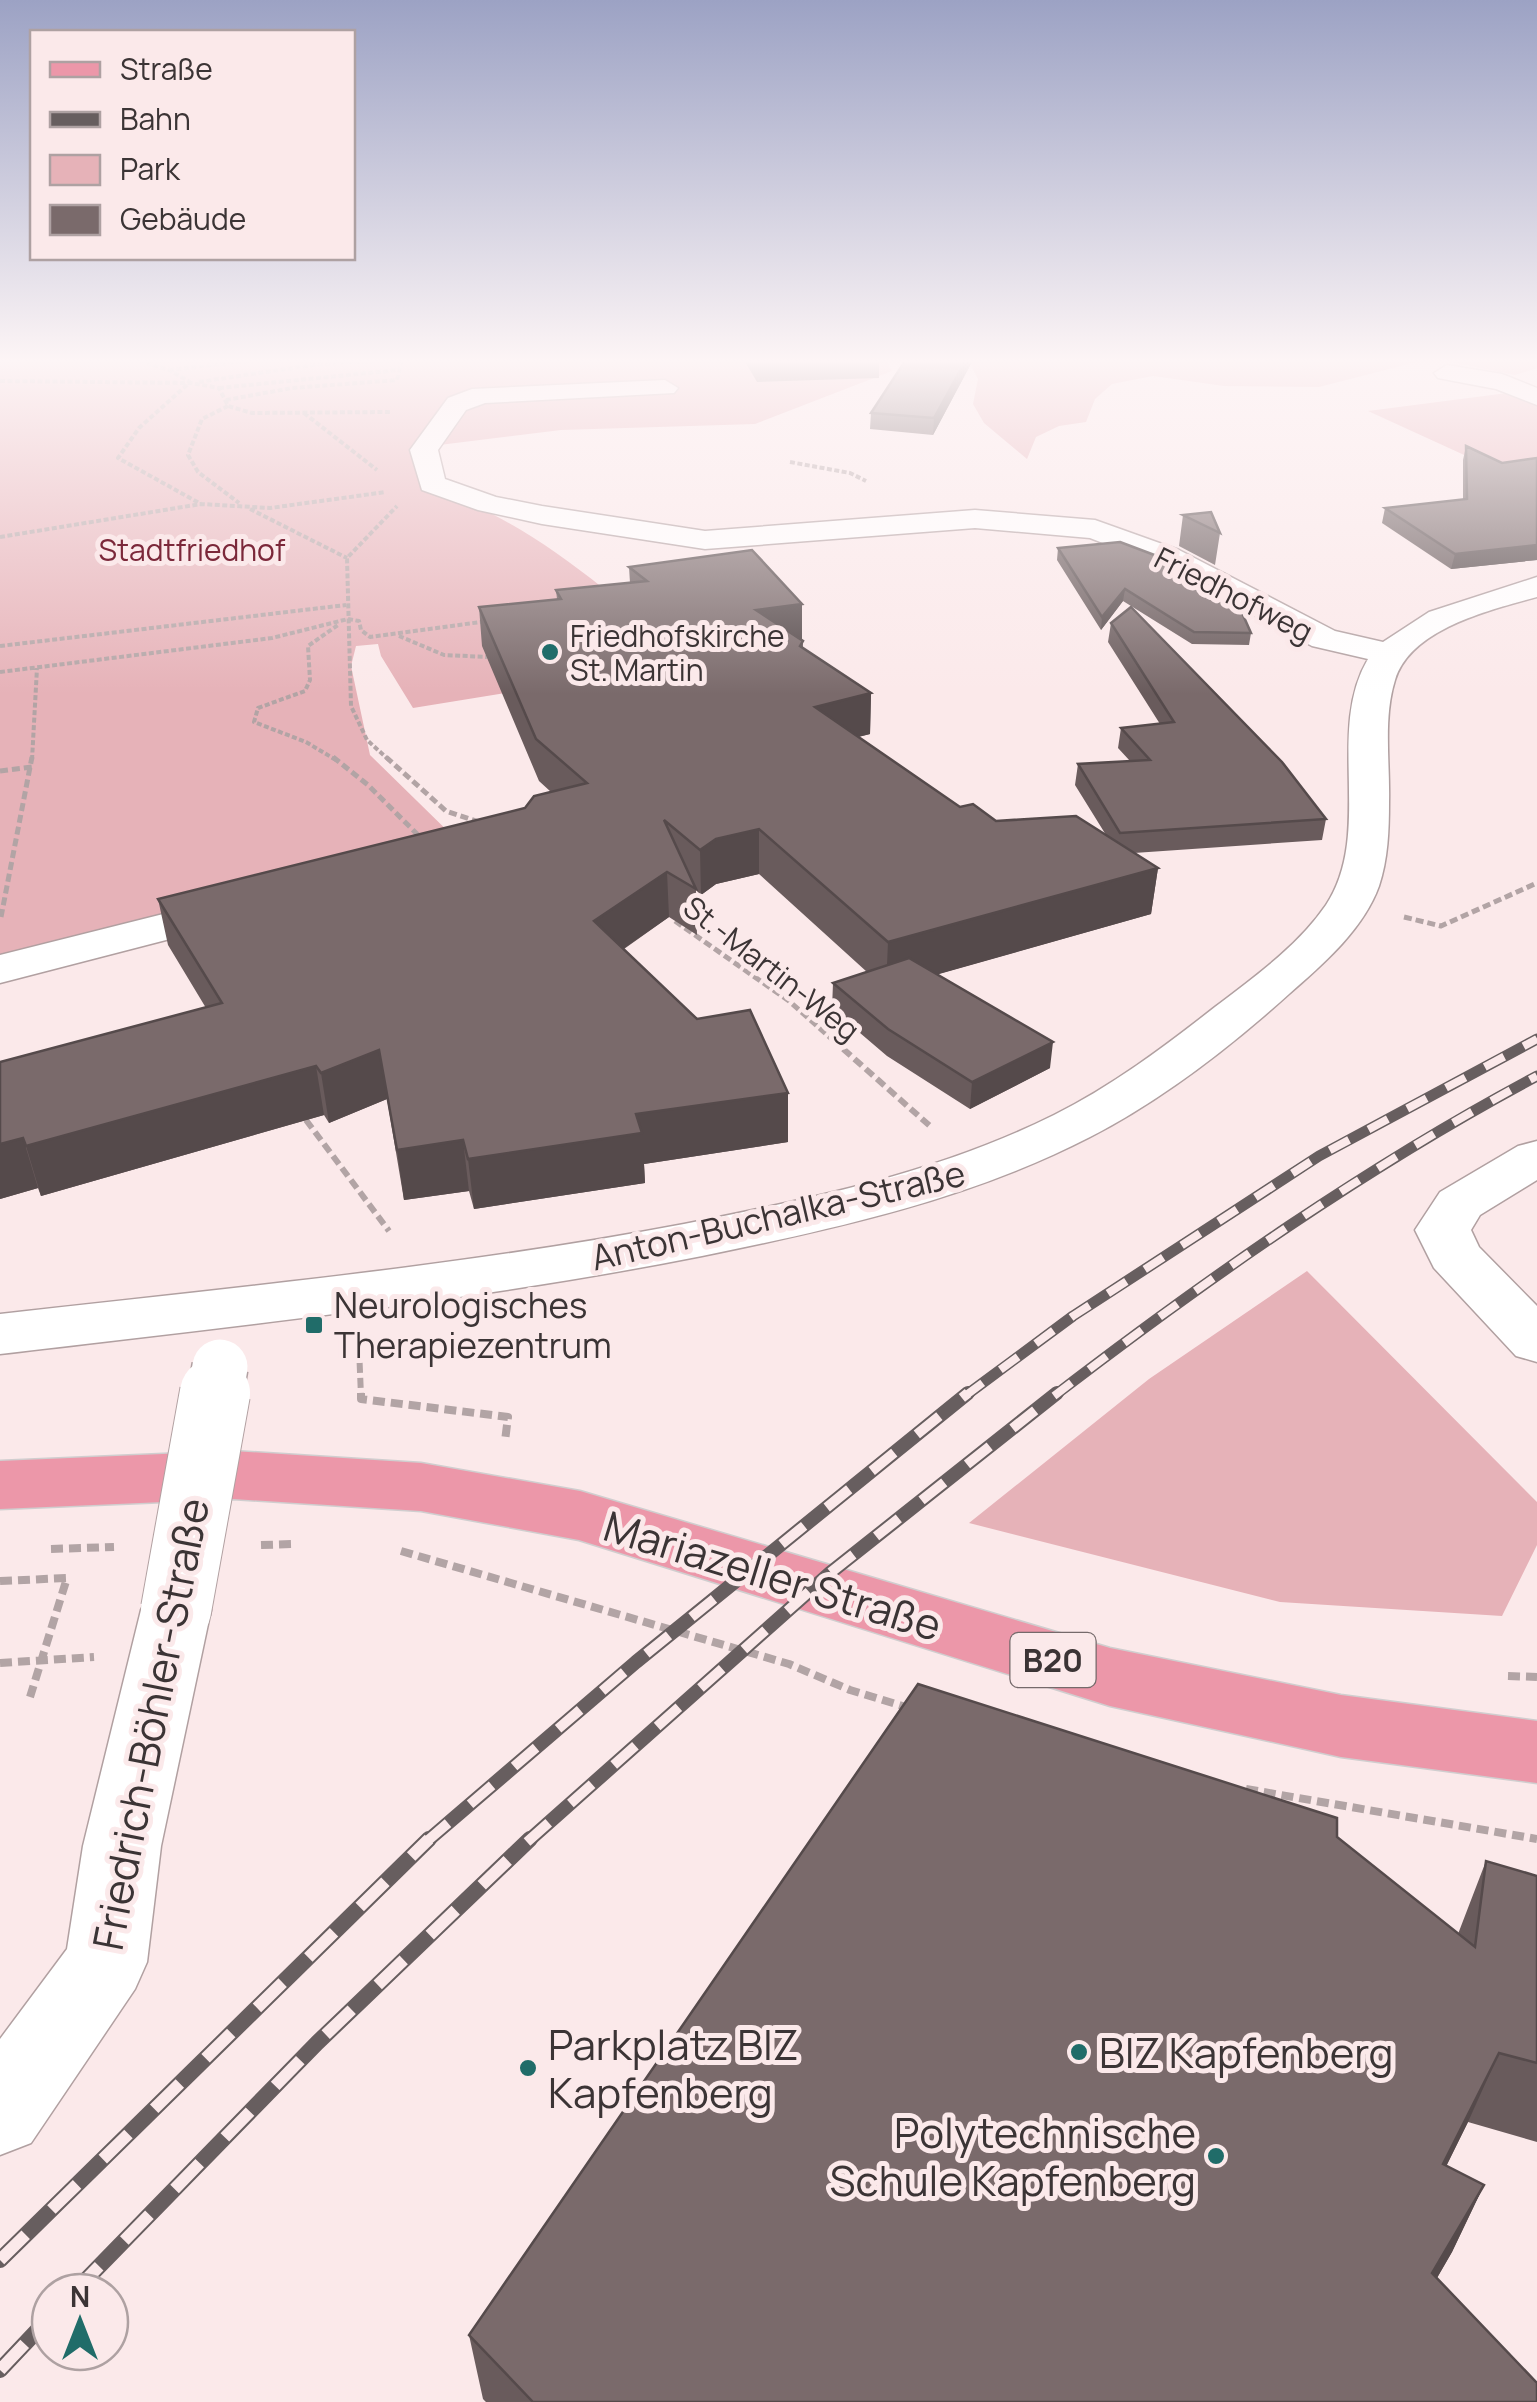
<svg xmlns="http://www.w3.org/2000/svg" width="1537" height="2402" font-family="Manrope,sans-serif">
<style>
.green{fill:#e6b2b8}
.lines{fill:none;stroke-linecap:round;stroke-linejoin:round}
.minor-casing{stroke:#b1a0a1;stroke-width:3}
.major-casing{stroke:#d0cecf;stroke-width:3}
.path-far3{stroke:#b2a4a5;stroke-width:4;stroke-dasharray:5 2.5;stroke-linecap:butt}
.path-far2{stroke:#b2a4a5;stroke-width:5;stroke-dasharray:8 4;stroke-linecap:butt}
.path-far1{stroke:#b2a4a5;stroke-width:6;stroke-dasharray:10 5;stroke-linecap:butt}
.path{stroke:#b2a4a5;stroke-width:8;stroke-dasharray:12 6;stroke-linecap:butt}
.minor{fill:#fff;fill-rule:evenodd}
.major{fill:#ec97a9;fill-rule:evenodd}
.rail-far3-casing{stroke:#675e5f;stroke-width:9}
.rail-far2-casing{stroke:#675e5f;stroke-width:11}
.rail-far1-casing{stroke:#675e5f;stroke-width:14}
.rail-casing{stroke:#675e5f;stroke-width:16}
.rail-far3{stroke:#fbe9ea;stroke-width:6;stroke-dasharray:18;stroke-linecap:butt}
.rail-far2{stroke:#fbe9ea;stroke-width:8;stroke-dasharray:22;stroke-linecap:butt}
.rail-far1{stroke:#fbe9ea;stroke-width:10;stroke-dasharray:29;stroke-linecap:butt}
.rail{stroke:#fbe9ea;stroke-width:12;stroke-dasharray:36;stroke-linecap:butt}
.minor-bridge-far1-casing{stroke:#b1a0a1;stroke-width:58;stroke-linecap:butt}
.minor-bridge-casing{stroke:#b1a0a1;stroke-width:72;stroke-linecap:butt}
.minor-bridge-far1{stroke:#fff;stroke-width:55}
.minor-bridge{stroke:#fff;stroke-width:70}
.wall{fill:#695b5c}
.shaded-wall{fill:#554a4b}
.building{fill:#7a6a6b;stroke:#554a4b;stroke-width:2.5}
.poi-dot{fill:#206c69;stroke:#fbe9ea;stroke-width:4}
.labels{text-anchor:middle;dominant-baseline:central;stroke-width:10;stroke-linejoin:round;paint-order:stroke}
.far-park-label{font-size:30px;fill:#7b283a;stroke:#fbe9ea}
.far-street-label{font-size:30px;fill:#3b3435;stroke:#fbe9ea}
.far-poi-label{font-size:30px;fill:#3b3435;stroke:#fbe9ea;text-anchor:start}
.shield{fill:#fbe9ea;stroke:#756a6b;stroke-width:2.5}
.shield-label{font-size:32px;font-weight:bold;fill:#3b3435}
.street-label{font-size:35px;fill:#3b3435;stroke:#fbe9ea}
.poi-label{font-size:35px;fill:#3b3435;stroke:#fbe9ea;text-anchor:start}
.near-street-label{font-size:42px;fill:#3b3435;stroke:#fbe9ea}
.near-poi-label{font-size:42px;fill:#3b3435;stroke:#fbe9ea;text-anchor:start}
</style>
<rect width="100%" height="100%" fill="#fbe9ea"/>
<path class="green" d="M0 358H885L892 371 755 424 561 430 415 448C414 461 413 474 423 484 441 502 472 504 494 515 564 551 632 611 691 663L413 708 381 656 378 644 356 646 351 666 370 755 463 846 0 956Z
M967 358H1537V368L1515 375 1432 358 1319 387 1224 386 1153 376 1112 384 1095 399 1086 422 1059 426 1036 437 1027 459 984 423 973 404 978 379Z
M1515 392 1537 402V463L1497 470 1368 411Z
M1307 1271 1537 1502V1545L1502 1616 1280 1602 969 1523 1149 1379Z"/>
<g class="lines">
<defs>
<path id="minor" d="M1447 365 1502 374 1537 388V405L1496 389 1438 378 1434 373Z
M665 380 678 388 674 393 485 403 466 410 438 450 445 479 496 497 542 506 705 531 975 510 1095 520 1179 550 1335 631 1383 642 1429 612 1537 577V597C1491 610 1411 628 1395 680 1383 718 1390 763 1389 802 1389 830 1388 859 1379 886 1363 930 1323 964 1289 994 1229 1048 1162 1100 1090 1137 970 1199 834 1229 702 1256 470 1302 235 1326 0 1354V1314C228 1288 458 1267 684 1224 810 1199 938 1173 1054 1115 1112 1086 1164 1047 1215 1007 1253 978 1298 946 1326 905 1374 832 1325 732 1368 659L1312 646 1157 564 1090 538 975 528 705 549 542 524 478 510 422 490 410 450 448 398 472 389Z
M235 896 251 900 257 909 251 918 0 983V955Z
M1537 1141V1180L1480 1215 1471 1230 1479 1247 1537 1306V1362L1516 1356 1434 1268 1415 1230 1440 1192 1518 1146Z
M176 1583 201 1591 211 1610 161 1846 147 1962 135 1989 31 2143 0 2155V2039L67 1949 83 1846 141 1610 151 1591Z"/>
<path id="major" d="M233 1451 421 1463 580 1491 1110 1648 1341 1695 1537 1721V1783L1341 1757 1110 1706 579 1540 421 1511 233 1499 0 1509V1461Z"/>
</defs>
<use href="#minor" class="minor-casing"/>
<use href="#major" class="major-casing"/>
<path class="path-far3" d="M132 358 169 370 190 382
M144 361 162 358
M169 370 273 358
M0 381 191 383 219 388 228 406 252 413 390 412
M199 382 319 364 402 360
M187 385 139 428 118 458 201 504
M219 388 399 370
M226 400 292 388 397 380 402 359
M228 406 202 419 188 455 198 472 239 503
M304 413 377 470
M790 462 850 473 866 481
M250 509 347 558
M0 537 201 504 270 508 386 492
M399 636 444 655 487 657
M0 646 346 605
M0 672 272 638 348 619 359 621 361 630 370 637 488 621
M32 760 37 668
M336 760 306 742 254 722 258 708 305 691 310 680 308 646 338 625
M389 760 367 740 351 706 347 558 397 506"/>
<path class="path-far2" d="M333 757 368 785 422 839
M386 757 446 811 482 823
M0 771 32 767
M1 917 32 757
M1404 917 1441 926 1537 883
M675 921 789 1001 834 1041"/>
<path class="path-far1" d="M832 1039 930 1126
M306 1120 389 1231
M359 1348 361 1396"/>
<path class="path" d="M361 1393V1399L508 1417 505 1441
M261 1545 294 1544
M51 1549 114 1547
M401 1551 789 1664 850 1690 909 1708
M0 1581 67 1578 30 1697
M0 1663 94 1657
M1508 1676 1537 1677
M1246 1789 1537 1839"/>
<use href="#minor" class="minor"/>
<use href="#major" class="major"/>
<defs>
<path id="rail-far3" d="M1533 1041 1537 1039"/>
<path id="rail-far2" d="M965 1396 1073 1316 1319 1156 1537 1039
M1054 1396C1208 1278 1366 1167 1537 1076"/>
<path id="rail-far1" d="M426 1842 636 1662 968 1393
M527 1842 830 1573 1057 1393"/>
<path id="rail" d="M0 2260 429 1839
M74 2292 317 2043 530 1839
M0 2370 50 2317"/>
</defs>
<use href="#rail-far3" class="rail-far3-casing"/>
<use href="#rail-far2" class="rail-far2-casing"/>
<use href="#rail-far1" class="rail-far1-casing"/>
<use href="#rail" class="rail-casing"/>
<use href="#rail-far3" class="rail-far3"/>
<use href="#rail-far2" class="rail-far2"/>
<use href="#rail-far1" class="rail-far1"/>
<use href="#rail" class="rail"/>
<defs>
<path id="minor-bridge-far1" d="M215 1396 220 1367"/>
<path id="minor-bridge" d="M176 1610 215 1393"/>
</defs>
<use href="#minor-bridge-far1" class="minor-bridge-far1-casing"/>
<use href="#minor-bridge" class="minor-bridge-casing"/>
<use href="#minor-bridge-far1" class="minor-bridge-far1"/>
<use href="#minor-bridge" class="minor-bridge"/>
</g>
<path class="wall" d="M743 358H879V378L757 382Z
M974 358 933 435 870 429 871 413Z
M1466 446 1502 463 1537 458V560L1451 569 1382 523 1385 508 1463 499V460Z
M1183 515 1220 533 1215 565 1179 546Z
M1058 548 1251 633 1249 645 1192 644 1123 601 1101 630 1057 560Z
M629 567 803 641V648L871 693 870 734 858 737 960 807 996 821 1106 835 1075 785 1078 764 1130 761 1118 748 1121 728 1160 724 1108 642 1111 623 1326 819 1322 840 1134 853 1158 868 1151 914 938 974 1050 1068 970 1109 887 1056 832 1009 833 983 867 972 759 874 716 884 701 895 696 890 697 935 669 917 624 949 697 1019 788 1093V1142L644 1164 645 1183 474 1209 469 1191 404 1200 387 1099 329 1123 324 1115 41 1196 38 1188 0 1199V1062L206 1008 168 945 158 899 525 808 551 792 539 781 482 646 479 607 557 599 556 590 630 583Z
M1337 1837 1458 1934 1486 1861 1537 1876V2142L1468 2122 1446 2166 1484 2185 1452 2252 1437 2278 1537 2402H486L483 2399 469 2335Z"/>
<path class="shaded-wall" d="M967 358H974L933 435 934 418Z
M1537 545V560L1451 569 1455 554Z
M1125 589 1123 601 1101 630 1102 617Z
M802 604V642L756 610Z
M871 693 870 734 814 748 815 707Z
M759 829V874L716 884 701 895 700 850 716 839Z
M1158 868 1151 914 886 989 888 942Z
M667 872 669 917 597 967 594 921Z
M1053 1042 1050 1068 970 1109 972 1082Z
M379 1050 387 1099 329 1123 321 1073Z
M316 1066 324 1115 41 1196 26 1146Z
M788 1093V1142L644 1164 645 1183 474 1209 468 1159 636 1114Z
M23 1138 38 1188 0 1199V1144Z
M463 1140 469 1191 404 1200 397 1150Z
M1499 2053 1468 2122 1414 2232 1443 2164Z
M1484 2185 1452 2252 1402 2338 1432 2273Z"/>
<path class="building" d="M907 358H967L934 418 871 413Z
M1466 446 1502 463 1537 458V545L1455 554 1385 508 1467 499Z
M1211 512 1220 533 1183 515Z
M1120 542 1157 556 1235 597 1251 633 1194 632 1125 589 1102 617 1058 548Z
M752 550 802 604 756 610 803 641 800 646 871 693 815 707 960 807 973 804 996 821 1076 816 1158 868 888 942 759 829 716 839 700 850 664 820 696 889 667 872 594 921 697 1019 750 1010 788 1093 636 1114 642 1133 468 1159 463 1140 397 1150 379 1050 321 1073 316 1066 26 1146 23 1138 0 1144V1062L222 1003 158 899 525 808 534 796 587 783 536 739 479 607 561 599 556 590 647 581 629 567Z
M1131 607 1282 762 1326 819 1120 833 1078 764 1150 760 1121 728 1174 722 1111 623Z
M909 958 1053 1042 972 1082 888 1029 833 983Z
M918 1684 1337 1818V1837L1475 1947 1486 1861 1537 1876V2063L1499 2053 1443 2164 1484 2185 1432 2273 1537 2383V2402H533L469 2335Z"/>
<linearGradient id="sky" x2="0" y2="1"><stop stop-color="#9ca2c4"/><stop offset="0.52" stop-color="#fdf5f6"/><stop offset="1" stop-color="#fdf5f6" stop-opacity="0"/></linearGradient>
<rect width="1537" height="694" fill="url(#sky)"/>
<g class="poi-dot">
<circle cx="550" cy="652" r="10"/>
<rect x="304" y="1315" width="20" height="20" rx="5"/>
<circle cx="1079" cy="2052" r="10"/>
<circle cx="528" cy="2068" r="10"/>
<circle cx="1216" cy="2156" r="10"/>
</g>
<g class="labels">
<g class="far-park-label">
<text x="192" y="549">Stadtfriedhof</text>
</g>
<g class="far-street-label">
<text transform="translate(1234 594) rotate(27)">Friedhofweg</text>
<text transform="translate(772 968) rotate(38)">St.-Martin-Weg</text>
</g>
<g class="far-poi-label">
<text x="570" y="635">Friedhofskirche<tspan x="570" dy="34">St. Martin</tspan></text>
</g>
<rect class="shield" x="1010.5" y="1633" width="85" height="54" rx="8"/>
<g class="shield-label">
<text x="1053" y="1660">B20</text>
</g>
<g class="street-label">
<text transform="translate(778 1215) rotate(-13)">Anton-Buchalka-Straße</text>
</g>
<g class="poi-label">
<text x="334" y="1305">Neurologisches<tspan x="334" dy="40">Therapiezentrum</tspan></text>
</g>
<g class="near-street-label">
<text transform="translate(773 1575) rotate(17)">Mariazeller Straße</text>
<text transform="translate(150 1724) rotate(-79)">Friedrich-Böhler-Straße</text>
</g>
<g class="near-poi-label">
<text x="548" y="2044">Parkplatz BIZ<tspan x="548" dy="48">Kapfenberg</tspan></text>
<text x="1099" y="2052">BIZ Kapfenberg</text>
<text x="1196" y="2132" text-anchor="end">Polytechnische<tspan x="1196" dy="48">Schule Kapfenberg</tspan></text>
</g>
</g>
<rect x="30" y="30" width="325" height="230" fill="#fbe9ea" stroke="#aea1a2" stroke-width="2.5"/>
<rect x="50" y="62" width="50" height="15" fill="#ec97a9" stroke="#aea1a2" stroke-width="2.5"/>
<text x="120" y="80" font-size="30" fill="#3b3435">Straße</text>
<rect x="50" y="112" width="50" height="15" fill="#675e5f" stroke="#aea1a2" stroke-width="2.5"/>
<text x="120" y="130" font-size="30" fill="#3b3435">Bahn</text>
<rect x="50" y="155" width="50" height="30" fill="#e6b2b8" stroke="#aea1a2" stroke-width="2.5"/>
<text x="120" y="180" font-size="30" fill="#3b3435">Park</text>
<rect x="50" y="205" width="50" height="30" fill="#7a6a6b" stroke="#aea1a2" stroke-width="2.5"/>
<text x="120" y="230" font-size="30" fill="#3b3435">Gebäude</text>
<g transform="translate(80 2322)"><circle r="48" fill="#fbe9ea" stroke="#aea1a2" stroke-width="2.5"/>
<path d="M0-8L18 38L0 25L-18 38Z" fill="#206c69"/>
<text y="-15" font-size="28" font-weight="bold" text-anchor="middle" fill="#3b3435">N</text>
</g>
</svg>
